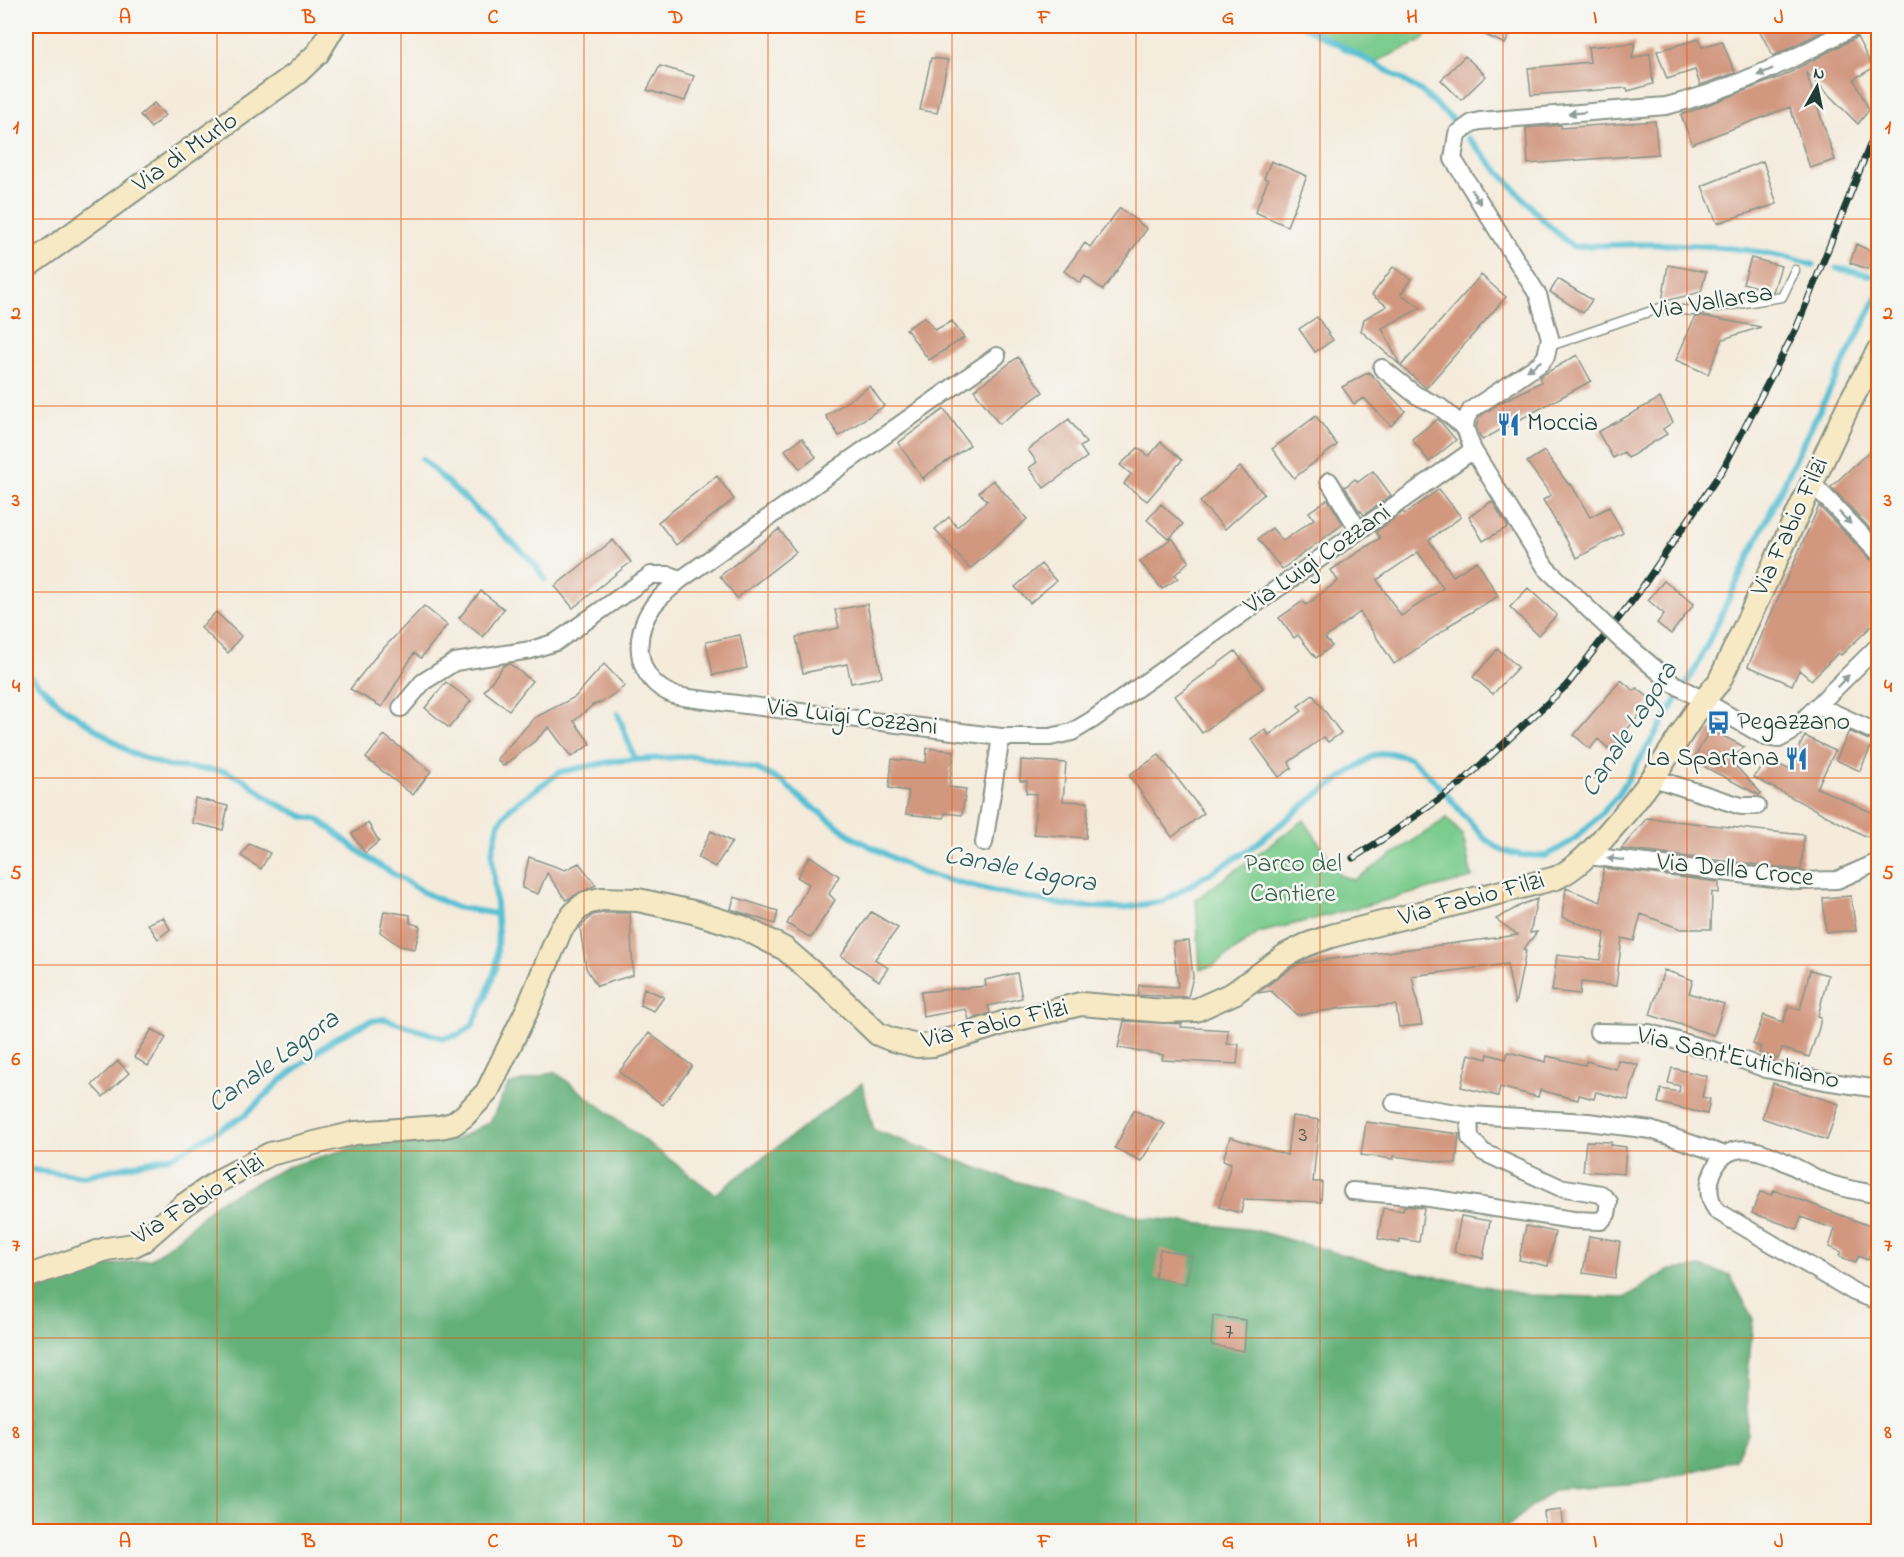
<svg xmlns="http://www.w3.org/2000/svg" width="1904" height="1557" font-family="'Indie Flower',sans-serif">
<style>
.green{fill:#7bcc8e;stroke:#4d8461;stroke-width:1.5}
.forest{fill:#64b079;stroke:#427656;stroke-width:1.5}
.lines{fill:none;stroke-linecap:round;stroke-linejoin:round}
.stream{stroke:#56bfd3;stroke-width:6}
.building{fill:#d1977f;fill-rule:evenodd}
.lane-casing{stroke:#8a9488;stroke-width:11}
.street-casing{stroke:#8a9488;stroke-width:20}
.secondary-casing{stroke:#8a9488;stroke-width:26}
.lane{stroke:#fff;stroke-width:8}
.street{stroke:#fff;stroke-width:16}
.secondary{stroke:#f6e9c3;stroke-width:22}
.rail-casing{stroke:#1f3d34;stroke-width:7}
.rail{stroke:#f6f6f2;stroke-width:4.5;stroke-dasharray:14;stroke-linecap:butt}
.street-bridge-casing{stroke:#8a9488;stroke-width:20;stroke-linecap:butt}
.street-bridge{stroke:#fff;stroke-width:16}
.oneway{fill:#8f9e9a}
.grid{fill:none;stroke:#e8590c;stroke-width:1.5;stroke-opacity:0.55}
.labels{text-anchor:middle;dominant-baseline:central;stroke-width:5;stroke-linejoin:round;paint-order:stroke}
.number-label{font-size:22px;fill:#4c5447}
.street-label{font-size:26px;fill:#1f3d34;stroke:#f6f6f2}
.poi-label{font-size:26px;fill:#1f3d34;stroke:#f6f6f2;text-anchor:start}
.park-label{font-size:26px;fill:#36614a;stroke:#f6f6f2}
.water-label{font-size:27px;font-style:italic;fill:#2d5e5c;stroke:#f6f6f2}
.neatline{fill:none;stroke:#e8590c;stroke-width:2}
.grid-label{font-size:20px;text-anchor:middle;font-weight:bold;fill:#e8590c}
</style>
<rect width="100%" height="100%" fill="#f6f6f2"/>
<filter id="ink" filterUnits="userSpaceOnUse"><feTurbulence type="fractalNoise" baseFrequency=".0167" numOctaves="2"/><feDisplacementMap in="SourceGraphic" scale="12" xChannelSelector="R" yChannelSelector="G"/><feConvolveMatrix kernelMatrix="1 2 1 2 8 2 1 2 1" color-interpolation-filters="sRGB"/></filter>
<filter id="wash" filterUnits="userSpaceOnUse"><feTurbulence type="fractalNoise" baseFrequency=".008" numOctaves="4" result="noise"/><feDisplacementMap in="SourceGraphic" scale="24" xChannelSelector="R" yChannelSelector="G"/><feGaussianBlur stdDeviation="1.35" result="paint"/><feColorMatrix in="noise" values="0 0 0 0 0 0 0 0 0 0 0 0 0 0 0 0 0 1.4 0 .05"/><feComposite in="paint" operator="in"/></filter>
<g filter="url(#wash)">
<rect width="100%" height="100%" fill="#f4ebdb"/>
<path class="green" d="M1303 26H1431L1422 41 1371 64Z
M1447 818 1463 836 1472 878 1259 933 1213 966 1200 969 1196 899 1304 820 1340 875 1354 880Z"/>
<path class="forest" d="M555 1072 715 1194 862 1083 874 1130 1008 1179 1141 1217 1254 1230 1387 1267 1529 1295 1625 1298 1669 1270 1703 1267 1730 1275 1753 1319 1748 1375 1747 1433 1735 1460 1654 1482 1554 1489 1502 1531 26 1532V1292L96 1267 151 1259 182 1235 216 1203 287 1167 354 1147 457 1139 490 1122 508 1085Z"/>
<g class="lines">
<path class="stream" d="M1303 26 1388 71 1421 91 1454 121
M1468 138 1543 220 1573 247C1647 242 1742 241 1813 265
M1837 268 1878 277
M422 459 531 560 545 579
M26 672 62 706 131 753 167 766 224 771 243 779 275 803 305 817 318 819 369 859 423 892 455 907 497 914
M618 714 635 760
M26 1169 84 1176 173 1156 244 1116 280 1081 334 1039 370 1021 385 1019 443 1038 458 1035 472 1026 486 997 496 967 498 931 492 853 499 823 511 807 560 772 614 761 695 756 757 769 783 782 799 797 854 838 922 873 992 891 1070 906 1122 908 1164 901 1250 849 1318 794 1374 755 1390 753 1410 758 1431 777 1485 839 1503 851 1521 855 1546 856 1572 841 1593 822 1618 795 1696 668 1806 437 1878 295"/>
</g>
<g id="blocks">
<path class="building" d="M1466 26H1514L1505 44Z
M1757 26H1834L1773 56Z
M1857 37 1873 68 1854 79 1869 110 1858 124 1806 72 1835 160 1810 168 1790 107 1692 144 1681 115 1783 76Z
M1699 39 1702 47 1722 41 1735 73 1700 85 1695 70 1667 79 1657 51Z
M1635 43 1632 59 1650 53 1653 84 1628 91 1627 88 1531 95 1528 68 1590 62 1588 47Z
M1465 56 1486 76 1461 100 1441 80Z
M931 58 948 60 937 113 920 110Z
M660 66 694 76 685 101 647 90Z
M154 103 165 115 151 128 140 115Z
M1655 121 1658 154 1528 164 1526 128 1561 125V128Z
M1271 161 1307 176 1287 226 1255 212 1268 180 1264 178Z
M1763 161 1777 204 1717 223 1702 186Z
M1120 208 1147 229 1103 290 1085 276 1080 283 1064 271 1085 243 1090 247Z
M1856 244 1875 253 1868 269 1850 263Z
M1751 258 1781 266 1773 292 1743 283Z
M1668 265 1706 272 1701 292 1662 302Z
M1393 267 1411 279 1401 294 1421 308 1382 328 1400 365 1361 331 1364 319 1387 306 1372 295Z
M1481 275 1506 297 1426 388 1401 366Z
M1558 279 1592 300 1583 313 1550 292Z
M1702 316 1761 327 1723 339 1708 374 1676 360 1695 317Z
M925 317 935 330 952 321 964 338 929 360 906 329Z
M1317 317 1333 340 1315 352 1299 329Z
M1577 355 1591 381 1482 440 1476 427 1479 417 1500 403 1541 382 1539 377Z
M1018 357 1043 392 999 424 974 390Z
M1369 372 1405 411 1391 426 1364 398 1354 404 1342 387Z
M870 386 884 406 839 436 826 416Z
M1660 398 1673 422 1663 429 1667 434 1628 458 1624 452 1613 458 1598 432Z
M944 409 970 445 924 477V480L898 443Z
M1316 416 1337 445 1294 478 1272 449Z
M1069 419 1086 443 1080 447 1087 457 1044 488 1029 468 1037 462 1028 450Z
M1438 419 1456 440 1429 462 1412 439Z
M802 438 816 457 800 469 785 450Z
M1161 442 1182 460 1147 501 1124 484 1131 474 1120 465 1138 448 1149 456Z
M1878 443V537L1831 487Z
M1544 451 1569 485 1571 484 1590 517 1609 507 1623 533 1577 558 1543 500 1551 495 1527 462Z
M1240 467 1264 494 1225 529 1200 502Z
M1373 471 1391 495 1364 515 1361 511 1360 512 1345 487 1355 479 1358 482Z
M717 476 734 499 676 545 658 522Z
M993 480 1027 519 970 569 935 529 949 517 957 527 987 501 979 492Z
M1439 489 1461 517 1429 540 1453 576 1477 561 1498 596 1448 626 1449 627 1394 664 1360 612 1325 638 1332 646 1316 658 1298 635 1294 638 1279 618 1303 601 1306 605 1338 581 1331 570 1380 538 1376 532 1403 512 1405 514ZM1418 552 1443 588 1401 616 1377 580Z
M1328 499 1343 524 1282 569 1258 539 1272 528 1283 541 1314 519 1309 512Z
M1492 501 1508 527 1483 541 1469 517Z
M1161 504 1183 524 1169 539 1147 520Z
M1819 506 1870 559 1878 562V620L1841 655 1838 653 1811 680 1799 670 1792 685 1748 666Z
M779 529 796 552 737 598 720 576Z
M1172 538 1189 561 1175 575 1178 578 1162 589 1140 562Z
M613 540 631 562 573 608 555 586Z
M1041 564 1056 581 1030 603 1015 587Z
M1664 581 1694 604 1671 634 1657 623 1664 614 1648 600Z
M1528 588 1557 615 1538 635 1510 607Z
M481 591 504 609 483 637 459 618Z
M867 604 882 677 851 683 847 664 803 673 796 637 839 628 835 610Z
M424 606 447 625 421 658 414 653 382 707 350 689 376 656Z
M216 612 241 636 228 653 201 628Z
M740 635 747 668 713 675 706 642Z
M1498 649 1518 667 1493 694 1473 677Z
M1235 651 1263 688 1202 733 1175 696Z
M510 664 532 681 509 710 484 691 504 665Z
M604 664 625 686 602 702 593 705 574 721 591 744 571 757 549 727 536 740 503 766 497 759 534 718 575 697Z
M1621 680 1634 691 1637 688 1652 700 1610 750 1598 739 1590 749 1574 735Z
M446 682 471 701 449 728 425 708Z
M1313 695 1341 733 1328 742 1324 737 1289 762 1292 768 1279 777 1251 739 1265 729 1269 735 1302 711 1298 706Z
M1710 729 1744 747 1730 760 1761 793 1759 795 1693 761Z
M1849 731 1873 742 1860 771 1836 760Z
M384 735 431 771 413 795 366 758Z
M1805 736 1835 751 1817 788 1878 815V837L1868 835 1867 837 1753 777 1770 760 1788 769Z
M927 748 954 751 949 787 966 789 962 815 945 813 944 818 906 814 909 791 889 788 892 759 926 763Z
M1159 755 1204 813 1172 837 1129 775Z
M1021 760 1066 763 1063 801 1088 802 1086 838 1034 834 1036 794 1026 793 1027 781H1020Z
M195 798 228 806 223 830 192 823Z
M1647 818 1804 835 1801 870 1621 849Z
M368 823 379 841 365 853 352 834Z
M711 831 732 842 715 867 698 858Z
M249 844 270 853 261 869 241 856Z
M810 856 839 876 829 894 835 900 811 938 787 924 809 884 797 877Z
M529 857 565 870 579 863 596 885 566 900 547 873 538 894 522 888Z
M1603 868 1719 882V893L1712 892 1711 929H1681L1641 914 1634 941 1622 938 1616 986 1581 982 1580 994 1552 991 1557 955 1600 960 1605 933 1562 917 1566 888 1601 902Z
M1851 896 1856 931 1826 932 1823 898Z
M734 897 778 911 775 924 731 909Z
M1537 899 1530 933 1537 932 1523 950 1526 951 1515 1005 1507 964 1412 976 1422 1025 1399 1027 1396 1005 1343 1008 1297 1015 1271 991 1257 993 1293 967 1301 963 1518 935 1496 919 1523 904Z
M384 911 410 915V923L420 926 415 949 400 946 380 932Z
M871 912 898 928 875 959 888 968 879 981 841 956Z
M603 913H630L633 975 597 986 586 968 580 928 592 915Z
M163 917 170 929 158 939 148 924Z
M1189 941 1193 977 1188 997 1138 995 1139 985 1178 987 1173 942Z
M1664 970 1693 980 1689 993 1724 1004 1714 1035 1650 1015Z
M1810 970 1828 975 1818 1016 1821 1017 1819 1028 1809 1057 1782 1048 1778 1059 1759 1053 1761 1047 1753 1044 1764 1015 1783 1022 1789 1006 1800 1010Z
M1017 973 1022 998 988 1006 990 1013 969 1020 966 1009 923 1017 921 992 986 986 985 980Z
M644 988 664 997 654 1011 640 1005Z
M1124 1021 1182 1024 1181 1027 1228 1030 1227 1044H1239L1237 1064 1162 1060 1163 1055 1118 1048Z
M152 1029 166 1038 148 1066 134 1057Z
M649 1033 692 1066 663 1105 619 1072Z
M1508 1052 1546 1062 1547 1056 1585 1065 1586 1061 1616 1069 1618 1060 1638 1065 1628 1100 1596 1092 1594 1099 1579 1095 1578 1100 1540 1090 1538 1097 1500 1087 1498 1096 1461 1087 1469 1054 1487 1059 1488 1054 1506 1059Z
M118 1061 129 1073 103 1097 92 1085Z
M1672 1068 1707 1076 1702 1097 1710 1099 1707 1114 1658 1103 1661 1089 1679 1092 1680 1086 1668 1083Z
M1773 1083 1839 1104 1827 1140 1762 1118Z
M1134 1110 1165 1124 1141 1161 1115 1148Z
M1292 1116 1319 1120 1313 1182H1322L1321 1202 1244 1199 1241 1213 1219 1207 1231 1163 1223 1160 1230 1137 1287 1155Z
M1366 1122 1459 1134 1456 1164 1394 1156V1159L1361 1155Z
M1586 1141 1611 1142V1145L1626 1147 1624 1174 1583 1171Z
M1774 1190 1878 1229 1868 1260 1858 1256 1855 1263 1839 1256 1841 1252 1829 1247 1835 1229 1801 1217 1797 1229 1752 1213 1760 1192 1772 1195Z
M1404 1206 1424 1208 1419 1242 1400 1239V1243L1378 1239 1383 1208 1403 1211Z
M1461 1216 1490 1221 1483 1258 1454 1252Z
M1526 1226 1555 1232 1548 1266 1519 1260Z
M1589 1236 1620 1241 1615 1278 1583 1273Z
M1160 1249 1192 1256 1186 1284 1155 1278Z
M1213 1316 1246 1320 1244 1351 1211 1345Z
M1561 1510 1563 1532H1546L1544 1512Z"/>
</g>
</g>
<g filter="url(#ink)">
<use href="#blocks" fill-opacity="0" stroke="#8a9488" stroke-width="1.5"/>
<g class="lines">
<defs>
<path id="lane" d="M1550 346 1660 308 1693 311 1782 297 1795 270"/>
<path id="street" d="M997 356 680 580C671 588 660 596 653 606 631 637 635 680 674 695 681 697 690 698 697 699L1001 737H1050L1072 732 1092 720 1473 450
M1382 368 1416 395 1440 407 1465 428
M1329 481 1359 531
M1812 483 1878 552
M1599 619 1546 568 1473 450 1465 428 1466 419 1471 410 1541 363 1546 356 1550 338 1538 295 1453 159 1457 134 1472 123 1480 121 1666 106C1733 90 1794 59 1855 26
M1620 639 1671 682 1766 737 1779 739 1790 733 1878 646
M1819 706 1878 733
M401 708 423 682 455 662 531 650 556 642 651 575H670L680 580
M1653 778 1741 806H1757
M984 843 1001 737
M1588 856 1798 881 1837 880 1878 862
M1598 1032 1649 1033 1729 1055 1766 1069 1825 1081 1878 1089
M1394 1103 1469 1115 1588 1122 1651 1130 1725 1155
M1352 1191 1423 1197 1573 1220 1601 1221 1607 1214 1609 1202 1601 1194 1559 1187 1483 1152 1470 1138 1469 1115
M1878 1195C1861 1191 1842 1189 1825 1182 1794 1170 1734 1121 1713 1172 1707 1186 1708 1199 1717 1211L1854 1292 1878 1301"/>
<path id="secondary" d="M26 267 296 74 318 53 334 26
M26 1277 106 1249 134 1245 144 1240 184 1205 222 1179 270 1154 355 1133 440 1127 453 1124 464 1116 487 1092 528 1008 561 929 577 910 586 903 601 899 638 900 693 912 742 927 785 949 830 988 878 1034 890 1039 917 1046 933 1045 1006 1022 1081 1004 1164 1011 1196 1010 1234 993 1286 955 1306 945 1331 936 1556 878C1578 867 1592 851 1608 833 1624 815 1640 796 1654 776 1676 745 1693 711 1719 682L1850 402 1878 351"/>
</defs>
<use href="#lane" class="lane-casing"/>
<use href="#street" class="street-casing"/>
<use href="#secondary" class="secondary-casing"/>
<use href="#lane" class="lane"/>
<use href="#street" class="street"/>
<use href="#secondary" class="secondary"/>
<defs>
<path id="rail" d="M1353 858 1386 837 1459 785 1567 685 1639 592 1723 469 1796 329 1878 125"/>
</defs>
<use href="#rail" class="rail-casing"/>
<use href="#rail" class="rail"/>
<defs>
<path id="street-bridge" d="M1599 619 1620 639"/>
</defs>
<use href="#street-bridge" class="street-bridge-casing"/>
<use href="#street-bridge" class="street-bridge"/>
</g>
<defs><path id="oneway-solid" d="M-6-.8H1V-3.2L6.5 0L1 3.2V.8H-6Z" transform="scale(1.5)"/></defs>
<g class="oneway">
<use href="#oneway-solid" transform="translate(1765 72) rotate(156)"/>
<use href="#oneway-solid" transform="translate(1577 113) rotate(175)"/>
<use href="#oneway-solid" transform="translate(1476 197) rotate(58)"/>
<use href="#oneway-solid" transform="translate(1534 366) rotate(145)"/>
<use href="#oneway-solid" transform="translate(1845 518) rotate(46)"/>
<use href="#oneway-solid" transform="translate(1843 681) rotate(-45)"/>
<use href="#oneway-solid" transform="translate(1615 859) rotate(-173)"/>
</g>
</g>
<path class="grid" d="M217 26V1532M401 26V1532M584 26V1532M768 26V1532M952 26V1532M1136 26V1532M1320 26V1532M1503 26V1532M1687 26V1532M26 219H1878M26 406H1878M26 592H1878M26 778H1878M26 965H1878M26 1151H1878M26 1338H1878"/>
<defs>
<symbol id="restaurant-bare" viewBox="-9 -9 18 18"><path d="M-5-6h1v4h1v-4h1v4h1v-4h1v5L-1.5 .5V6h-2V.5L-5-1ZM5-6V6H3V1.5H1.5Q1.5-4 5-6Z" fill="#1f6fb2" stroke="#f6f6f2" stroke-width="2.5" paint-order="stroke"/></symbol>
<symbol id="bus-bare" viewBox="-9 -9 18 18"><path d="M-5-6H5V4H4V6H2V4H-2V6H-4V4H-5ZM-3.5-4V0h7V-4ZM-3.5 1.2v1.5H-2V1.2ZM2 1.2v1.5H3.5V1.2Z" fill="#1f6fb2" stroke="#f6f6f2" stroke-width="2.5" paint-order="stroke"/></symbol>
</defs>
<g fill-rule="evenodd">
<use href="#restaurant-bare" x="1492" y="408" width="33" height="33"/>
<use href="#bus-bare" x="1702" y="706" width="33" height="33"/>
<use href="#restaurant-bare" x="1780" y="742" width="33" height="33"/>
</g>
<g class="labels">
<g class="number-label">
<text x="1303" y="1136">3</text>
<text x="1229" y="1333">7</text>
</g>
<g class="street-label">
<text transform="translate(186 153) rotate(-35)">Via di Murlo</text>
<text transform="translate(1712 303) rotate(-9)">Via Vallarsa</text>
<text transform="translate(1791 527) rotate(-65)">Via Fabio Filzi</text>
<text transform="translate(1318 560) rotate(-35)">Via Luigi Cozzani</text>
<text transform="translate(852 718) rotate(7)">Via Luigi Cozzani</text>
<text transform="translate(1735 871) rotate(6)">Via Della Croce</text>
<text transform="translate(1472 900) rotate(-15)">Via Fabio Filzi</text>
<text transform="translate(995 1025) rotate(-13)">Via Fabio Filzi</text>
<text transform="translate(1738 1059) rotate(13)">Via Sant'Eutichiano</text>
<text transform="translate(199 1200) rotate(-32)">Via Fabio Filzi</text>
</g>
<g class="poi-label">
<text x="1527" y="424">Moccia</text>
<text x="1737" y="723">Pegazzano</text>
<text x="1779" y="759" text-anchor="end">La Spartana</text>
</g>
<g class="park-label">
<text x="1293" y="865">Parco del<tspan x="1293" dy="30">Cantiere</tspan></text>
</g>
<g class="water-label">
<text transform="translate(1630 730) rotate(-57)">Canale Lagora</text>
<text transform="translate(1020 870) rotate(11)">Canale Lagora</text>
<text transform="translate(274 1062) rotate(-36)">Canale Lagora</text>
</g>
</g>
<rect width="1904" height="1557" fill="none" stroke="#f6f6f2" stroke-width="66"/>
<g transform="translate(1817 87) rotate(9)" stroke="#f6f6f2" stroke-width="4.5" paint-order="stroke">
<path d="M0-4.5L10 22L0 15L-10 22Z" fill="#1f3d34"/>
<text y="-9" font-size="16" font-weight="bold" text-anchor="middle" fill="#1f3d34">N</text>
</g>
<rect x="33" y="33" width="1838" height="1491" class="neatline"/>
<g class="grid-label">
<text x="125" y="23">A</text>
<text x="309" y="23">B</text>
<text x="493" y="23">C</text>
<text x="676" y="23">D</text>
<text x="860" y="23">E</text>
<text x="1044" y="23">F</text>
<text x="1228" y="23">G</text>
<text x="1412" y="23">H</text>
<text x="1595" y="23">I</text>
<text x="1779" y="23">J</text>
<text x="16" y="133">1</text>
<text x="1888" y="133">1</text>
<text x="16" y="319">2</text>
<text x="1888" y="319">2</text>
<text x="16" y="506">3</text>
<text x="1888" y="506">3</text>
<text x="16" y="692">4</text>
<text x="1888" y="692">4</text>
<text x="16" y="879">5</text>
<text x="1888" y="879">5</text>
<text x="16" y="1065">6</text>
<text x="1888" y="1065">6</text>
<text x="16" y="1251">7</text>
<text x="1888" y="1251">7</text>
<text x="16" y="1438">8</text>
<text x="1888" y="1438">8</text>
<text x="125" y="1547">A</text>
<text x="309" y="1547">B</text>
<text x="493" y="1547">C</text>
<text x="676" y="1547">D</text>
<text x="860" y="1547">E</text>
<text x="1044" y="1547">F</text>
<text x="1228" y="1547">G</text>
<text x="1412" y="1547">H</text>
<text x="1595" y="1547">I</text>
<text x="1779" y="1547">J</text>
</g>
</svg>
